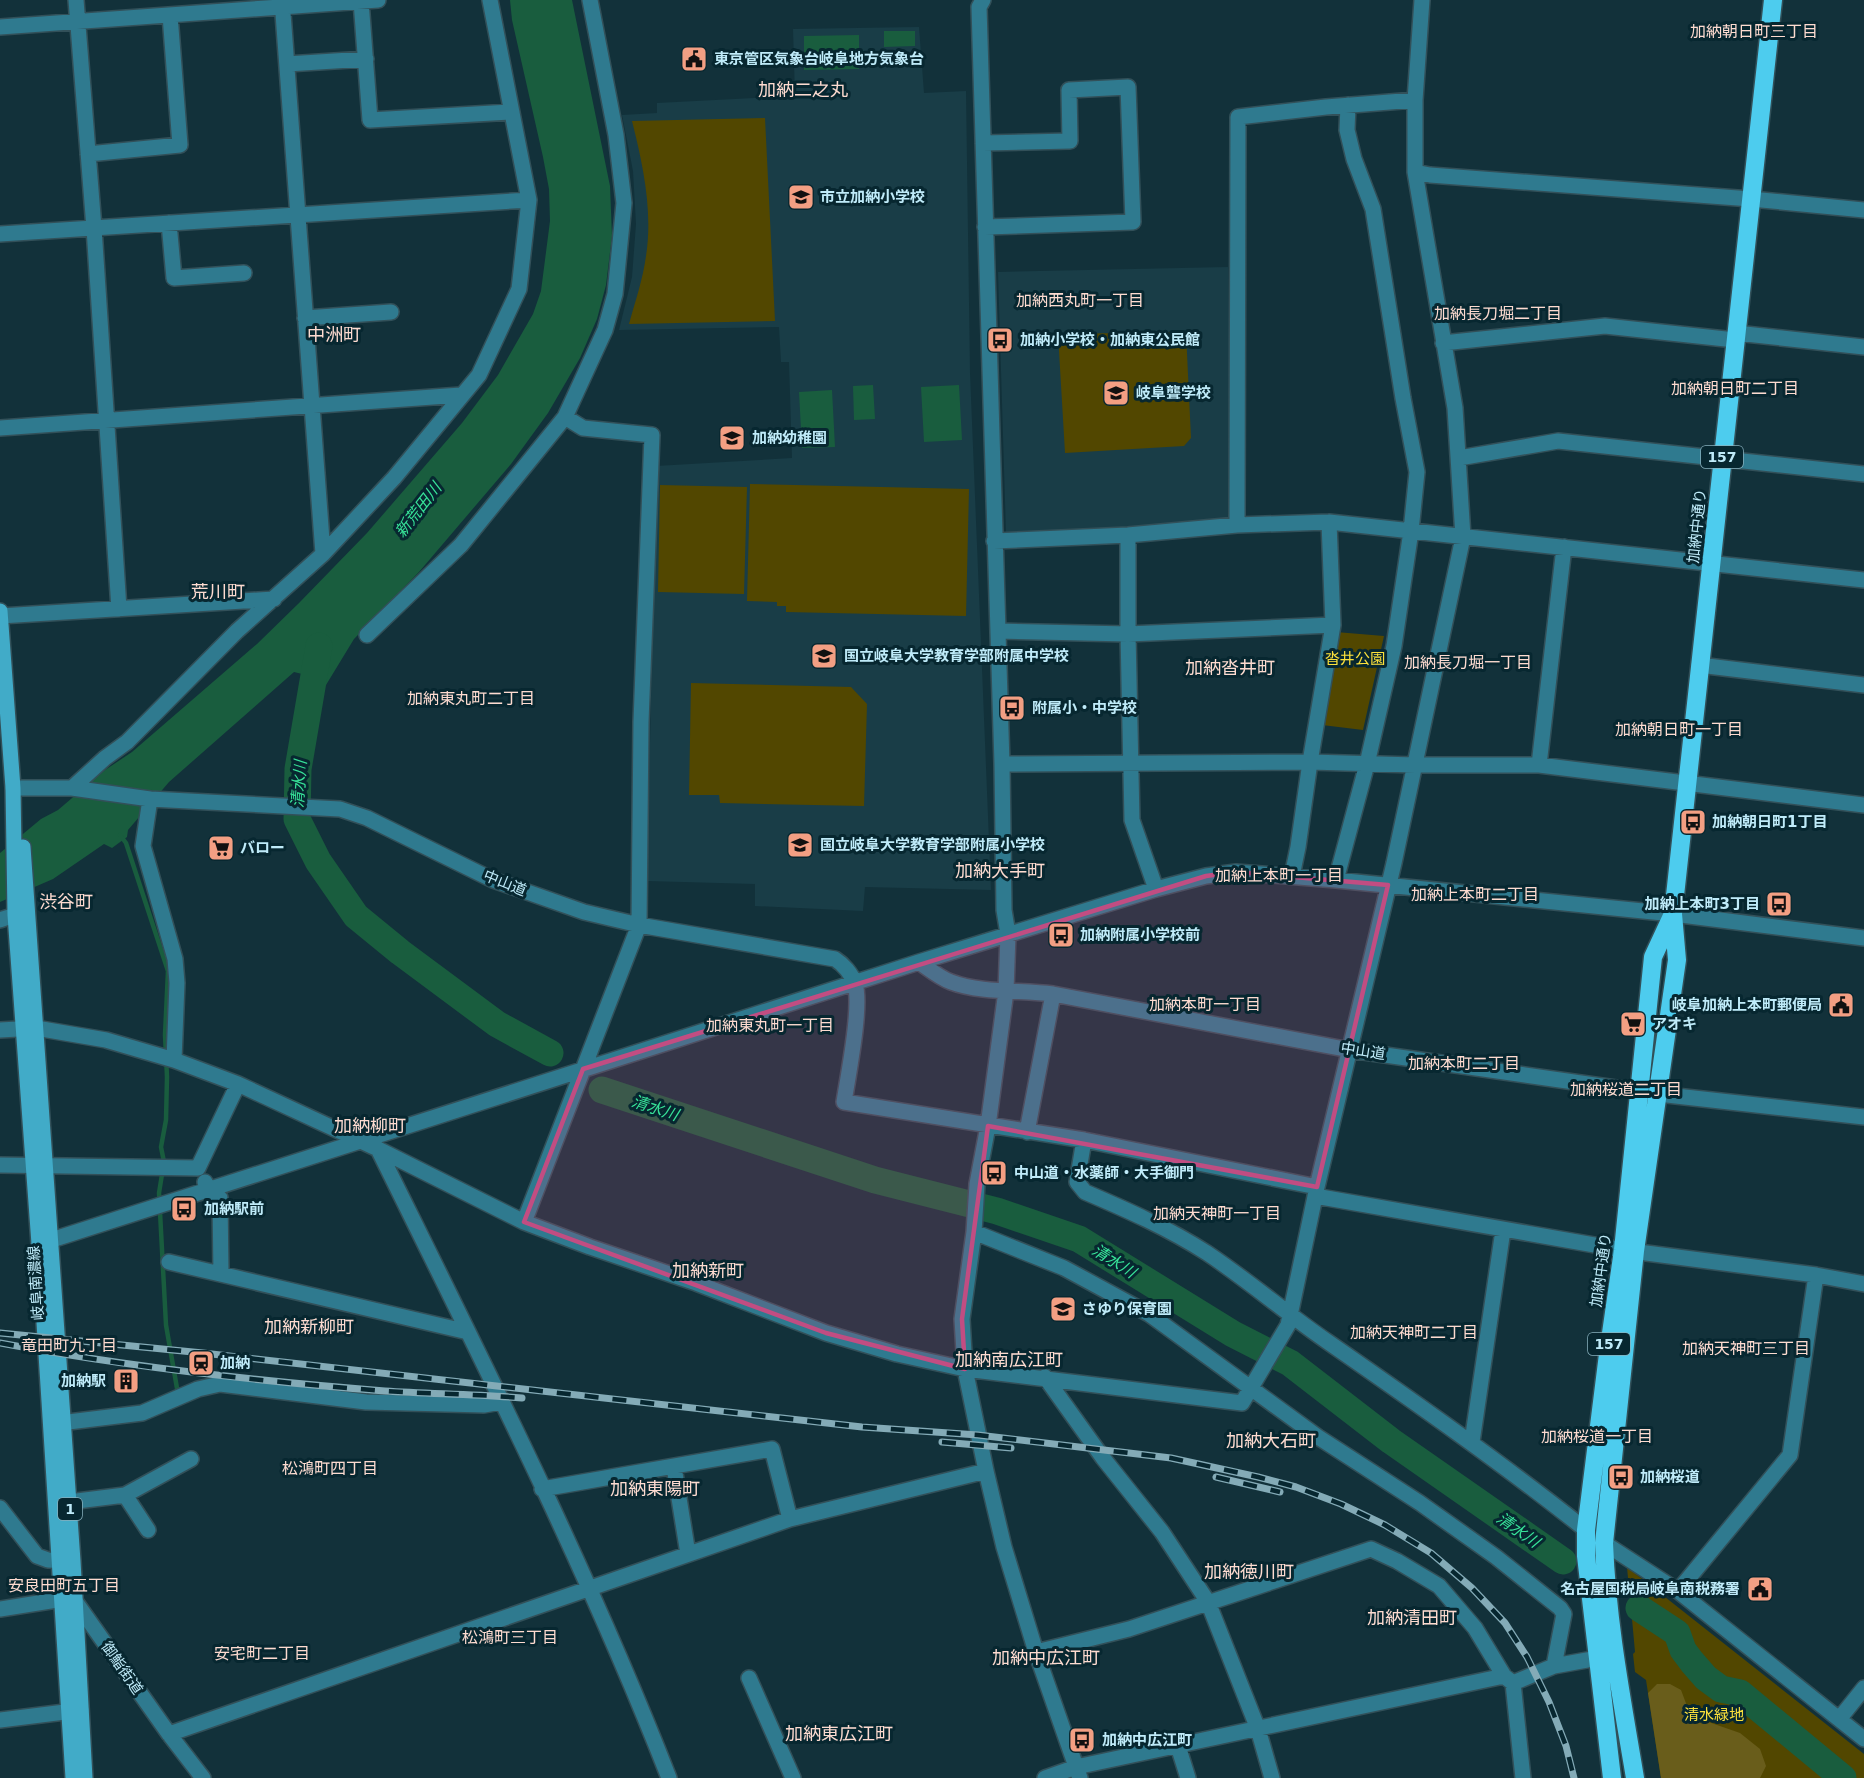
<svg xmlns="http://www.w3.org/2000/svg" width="1864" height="1778" font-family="'DejaVu Sans','Noto Sans JP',sans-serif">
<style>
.built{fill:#193d47}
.green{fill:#524700}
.forest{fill:#695d1b}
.water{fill:#195d3e}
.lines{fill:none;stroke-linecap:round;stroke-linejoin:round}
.stream{stroke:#195d3e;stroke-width:4.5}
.river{stroke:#195d3e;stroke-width:27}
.minor-casing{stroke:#325059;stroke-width:18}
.major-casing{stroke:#325059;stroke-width:18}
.highway-casing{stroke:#325059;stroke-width:21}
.minor{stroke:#2f7a8f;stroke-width:15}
.major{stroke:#41abc8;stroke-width:15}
.highway{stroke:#4dccee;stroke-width:18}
.rail-casing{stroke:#84abb7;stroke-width:7}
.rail{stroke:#072730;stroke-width:4.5;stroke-dasharray:14;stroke-linecap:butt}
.marked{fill:#c14d82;fill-opacity:0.2;stroke:#c14d82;stroke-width:4.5;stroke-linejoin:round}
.labels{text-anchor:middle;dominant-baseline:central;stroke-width:6;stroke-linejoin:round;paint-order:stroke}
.shield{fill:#072730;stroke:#88b0bd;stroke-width:1.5}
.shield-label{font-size:14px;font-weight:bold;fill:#bfebf9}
.poi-label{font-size:15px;font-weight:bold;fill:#bfebf9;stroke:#072730;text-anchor:start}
.street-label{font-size:15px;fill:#bfebf9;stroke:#072730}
.park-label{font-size:15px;fill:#fce13c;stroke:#072730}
.neighbourhood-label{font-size:16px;fill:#fddbd0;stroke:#072730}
.water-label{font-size:16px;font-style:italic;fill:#37e298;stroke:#072730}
.quarter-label{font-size:18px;fill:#fddbd0;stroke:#072730}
</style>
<rect width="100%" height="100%" fill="#12313a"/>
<path class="built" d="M919 27 924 93 966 91 970 373 991 890 865 887 863 911 755 906V884L647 881 656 466 792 458 789 362H781L779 327 619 330 632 277 636 224 633 171 622 115 657 113V103L795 96 793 29Z
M1228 267 1232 515 1227 520 1129 528 1006 533 998 272Z"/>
<path class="green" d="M765 118 775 321 629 324C635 302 643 279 646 256 653 211 643 165 632 121Z
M1186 332 1191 438 1184 446 1065 453 1058 334Z
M750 484 969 489 966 616 786 612V606H777V602L747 601Z
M660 485 747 487 744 594 658 592Z
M1336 632 1384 636 1363 730 1322 725Z
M691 683 851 687 867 704 864 806 720 803 719 795H689Z
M1627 1567 1864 1754V1778H1661L1646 1680 1635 1672 1633 1654 1635 1652 1632 1619 1645 1599 1629 1589Z"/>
<path class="forest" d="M1657 1684H1670L1681 1690 1687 1706 1697 1718 1740 1733 1760 1749 1766 1766 1760 1778H1661L1648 1693Z"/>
<path class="water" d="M510 0H572L610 186 612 236 606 285 597 319 580 358 548 413 511 464 419 572 354 639 326 685 306 680 302 674 294 672 169 782 128 830 127 837 112 848 104 844 53 879 0 902V853L41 819 58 810 105 770 132 752 257 644 299 603 367 533 462 423 498 375 533 314 541 291 550 221 549 189 543 157 512 20Z
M884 31H915V46L884 47Z
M859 35V69L804 70V36Z
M873 385 875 419 854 420 853 386Z
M959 385 962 440 924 442 921 387Z
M832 390 835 447 802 448 799 392Z"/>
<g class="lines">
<path class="stream" d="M120 835 126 843 168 971 165 1035 167 1077 166 1120 161 1147 164 1162 159 1193 166 1325 178 1394"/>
<path class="river" d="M319 646 298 769 297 819 318 861 356 916 400 952 497 1024 550 1053
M602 1090 875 1180 997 1211 1079 1239 1233 1334 1290 1363 1391 1441 1563 1561
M1639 1608 1677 1633 1683 1650 1692 1662 1706 1678 1721 1689 1740 1693 1843 1778"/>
<defs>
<path id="minor" d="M76 0 94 228 119 609
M282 0 323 554
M983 0 979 7 1002 764 1004 910 1008 934 1006 991 988 1126 977 1184 974 1232 962 1319 965 1369 986 1471 1004 1547 1036 1652 1080 1778
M361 1 370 120 512 112
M0 27 378 0
M287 64 366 59
M983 143 1070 141 1069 90 1128 87 1133 222 985 227
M88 154 180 145 170 15
M1415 172 1430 175 1751 199 1864 210
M169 223 174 278 244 273
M0 234 529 200
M305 318 391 312
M1736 333 1864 347
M1443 343 1605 326 1735 340
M0 428 461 395
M1459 458 1558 441 1864 474
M1237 525 1238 117 1326 107 1415 100
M1128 535V634L1132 820 1156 889
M994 541 1128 535 1237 525 1329 522 1864 580
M0 616 274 599
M998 631 1128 634 1333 625
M367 635 461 545 565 417
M1699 665 1864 685
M1002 764 1310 762 1415 765H1539L1864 805
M1539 765 1564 547
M13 788H72L150 799 340 809 367 818 493 880 584 912 639 925 835 959C843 964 852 974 855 984 862 1006 848 1076 844 1102L1084 1140 1317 1187
M72 788 105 758 127 742 237 631 323 554 394 478 479 375 519 289 529 200 490 0
M150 799 143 846 175 959 177 983 174 1060
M1292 876 1298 847 1310 762 1333 625 1329 522
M1336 880 1367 764 1394 646 1411 531 1417 472 1403 398 1373 209 1354 159 1347 130 1348 105
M0 920 15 915
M919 962C929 969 940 978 951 982 980 993 1021 990 1053 994L1350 1050 1658 1094 1864 1117
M0 1030 36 1028 106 1040 174 1060 238 1084 378 1149 524 1222 590 1247 696 1283 826 1333 897 1354 965 1369 1242 1403 1288 1325 1317 1187 1394 863 1463 537 1455 408 1415 172V100L1422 0
M1027 1132 1053 994
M1084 1140 1077 1182 1085 1192C1127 1210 1168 1228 1207 1253 1249 1281 1287 1314 1328 1342 1416 1403 1503 1464 1586 1530
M378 1149C480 1356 585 1563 669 1778
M0 1165 198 1168
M198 1168 238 1084
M205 1182 208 1189 220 1198 221 1274
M1315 1196 1623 1250 1816 1275 1864 1284
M524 1222 639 925 641 722 652 435 583 428 565 417 605 330 615 294 624 203 616 135 590 0
M974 1232 1064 1268 1149 1314 1318 1437 1420 1503 1496 1557 1560 1608 1564 1614 1554 1666
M39 1244 919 962 1156 889 1206 876 1236 872 1336 880 1673 914 1864 938
M169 1262 468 1332
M1045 1377 1103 1458 1162 1532 1208 1602 1258 1729 1272 1778
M52 1424 142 1413 198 1389 220 1384 366 1402 484 1405 501 1402
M1472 1442 1503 1230
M674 1467 688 1554
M542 1489 772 1449 790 1519
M125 1495 191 1459
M69 1502 125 1495 148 1530
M0 1508 37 1556 48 1560 70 1561
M1604 1543 1678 1591 1864 1739
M1678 1591 1790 1455 1816 1275
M0 1609 63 1599 75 1601 169 1734 203 1778
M1036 1652 1129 1629 1371 1549 1397 1561 1439 1586 1475 1628 1504 1676 1513 1683 1523 1778
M749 1678 793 1778
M1513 1683 1554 1666 1598 1658
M1840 1718 1864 1688
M0 1720 81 1710
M169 1734 790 1519 986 1471
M1178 1746 1188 1778
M1045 1778 1076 1767 1504 1676"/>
<path id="major" d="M0 611 13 788 15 915 39 1244 73 1778
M23 847 73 1561 85 1778"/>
<path id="highway" d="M1612 1778 1586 1556V1530L1608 1354 1623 1250 1653 957 1672 916
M1635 1778C1622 1700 1607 1623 1604 1543L1635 1251 1677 960 1673 914 1773 0"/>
</defs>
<use href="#minor" class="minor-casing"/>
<use href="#major" class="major-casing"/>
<use href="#highway" class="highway-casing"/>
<use href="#minor" class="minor"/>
<use href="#major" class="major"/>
<use href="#highway" class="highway"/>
<defs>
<path id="rail" d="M0 1333 203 1353 862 1427 978 1435 1171 1458 1258 1477 1296 1487 1341 1504 1385 1525 1431 1553 1472 1588 1505 1623 1527 1657 1549 1702 1566 1746 1574 1778
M0 1343C127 1367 256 1381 385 1391 431 1394 476 1394 522 1398
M942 1442 1011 1448
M1216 1477 1280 1492"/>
</defs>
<use href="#rail" class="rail-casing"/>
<use href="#rail" class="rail"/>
</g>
<path class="marked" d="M1236 872 1388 885 1317 1187 988 1126 962 1319 965 1369 826 1333 524 1222 583 1069 1206 876Z"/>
<defs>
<symbol id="civic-square" viewBox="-11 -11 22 22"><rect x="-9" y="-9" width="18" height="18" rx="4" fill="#f39f83" stroke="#072730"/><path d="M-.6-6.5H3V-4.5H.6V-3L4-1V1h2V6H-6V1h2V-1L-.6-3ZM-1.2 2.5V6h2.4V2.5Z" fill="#111"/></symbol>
<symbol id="school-square" viewBox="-11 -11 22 22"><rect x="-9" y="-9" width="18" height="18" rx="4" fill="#f39f83" stroke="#072730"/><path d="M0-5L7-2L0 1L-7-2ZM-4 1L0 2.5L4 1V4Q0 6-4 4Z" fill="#111"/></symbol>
<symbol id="bus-square" viewBox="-11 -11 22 22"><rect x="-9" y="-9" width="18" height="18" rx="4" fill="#f39f83" stroke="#072730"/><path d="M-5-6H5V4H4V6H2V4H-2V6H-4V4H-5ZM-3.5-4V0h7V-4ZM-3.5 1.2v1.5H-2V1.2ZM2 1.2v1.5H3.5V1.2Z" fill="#111"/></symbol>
<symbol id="supermarket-square" viewBox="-11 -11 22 22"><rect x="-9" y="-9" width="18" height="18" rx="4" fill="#f39f83" stroke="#072730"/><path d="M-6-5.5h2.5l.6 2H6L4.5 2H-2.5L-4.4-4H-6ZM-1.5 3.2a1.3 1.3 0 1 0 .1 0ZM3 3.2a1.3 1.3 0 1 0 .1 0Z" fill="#111"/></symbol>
<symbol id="station-square" viewBox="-11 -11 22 22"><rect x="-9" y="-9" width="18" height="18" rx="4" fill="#f39f83" stroke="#072730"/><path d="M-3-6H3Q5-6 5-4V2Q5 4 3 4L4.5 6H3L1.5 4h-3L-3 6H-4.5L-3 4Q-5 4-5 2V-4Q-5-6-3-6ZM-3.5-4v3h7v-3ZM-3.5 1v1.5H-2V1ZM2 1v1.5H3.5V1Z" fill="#111"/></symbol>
<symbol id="building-square" viewBox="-11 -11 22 22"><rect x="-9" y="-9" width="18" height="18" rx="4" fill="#f39f83" stroke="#072730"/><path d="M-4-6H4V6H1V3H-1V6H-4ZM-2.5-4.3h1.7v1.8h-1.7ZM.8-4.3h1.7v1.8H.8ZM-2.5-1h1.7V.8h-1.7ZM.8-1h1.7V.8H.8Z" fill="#111"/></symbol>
</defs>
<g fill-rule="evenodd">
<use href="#civic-square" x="679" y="44" width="30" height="30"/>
<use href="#school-square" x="786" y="182" width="30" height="30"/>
<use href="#bus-square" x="985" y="325" width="30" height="30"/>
<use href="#school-square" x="1101" y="378" width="30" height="30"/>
<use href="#school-square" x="717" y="423" width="30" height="30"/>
<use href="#school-square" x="809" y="641" width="30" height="30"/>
<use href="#bus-square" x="997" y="693" width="30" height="30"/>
<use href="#bus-square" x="1678" y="807" width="30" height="30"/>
<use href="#school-square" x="785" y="830" width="30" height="30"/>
<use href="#supermarket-square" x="206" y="833" width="30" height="30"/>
<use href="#bus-square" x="1764" y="889" width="30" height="30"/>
<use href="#bus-square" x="1046" y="920" width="30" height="30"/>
<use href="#civic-square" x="1826" y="990" width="30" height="30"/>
<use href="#supermarket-square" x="1618" y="1009" width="30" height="30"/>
<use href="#bus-square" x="979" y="1158" width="30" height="30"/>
<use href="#bus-square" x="169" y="1194" width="30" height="30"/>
<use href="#school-square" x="1048" y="1294" width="30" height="30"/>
<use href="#station-square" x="186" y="1348" width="30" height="30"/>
<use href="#building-square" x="111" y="1366" width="30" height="30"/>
<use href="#bus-square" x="1606" y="1462" width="30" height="30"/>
<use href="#civic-square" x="1745" y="1574" width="30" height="30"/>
<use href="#bus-square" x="1067" y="1725" width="30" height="30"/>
</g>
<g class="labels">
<g class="shield">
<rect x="1701" y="446" width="42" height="22" rx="4.5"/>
<rect x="1588" y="1333" width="42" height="22" rx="4.5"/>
<rect x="58" y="1498" width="24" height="22" rx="4.5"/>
</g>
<g class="shield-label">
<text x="1722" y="457">157</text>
<text x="1609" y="1344">157</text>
<text x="70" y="1509">1</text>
</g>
<g class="poi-label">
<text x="714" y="59">東京管区気象台岐阜地方気象台</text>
<text x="820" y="197">市立加納小学校</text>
<text x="1020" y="340">加納小学校・加納東公民館</text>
<text x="1136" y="393">岐阜聾学校</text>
<text x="752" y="438">加納幼稚園</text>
<text x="844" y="656">国立岐阜大学教育学部附属中学校</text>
<text x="1032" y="708">附属小・中学校</text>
<text x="1712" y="822">加納朝日町1丁目</text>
<text x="820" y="845">国立岐阜大学教育学部附属小学校</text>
<text x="240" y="848">バロー</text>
<text x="1760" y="904" text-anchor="end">加納上本町3丁目</text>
<text x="1080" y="935">加納附属小学校前</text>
<text x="1822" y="1005" text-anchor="end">岐阜加納上本町郵便局</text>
<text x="1652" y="1024">アオキ</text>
<text x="1014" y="1173">中山道・水薬師・大手御門</text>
<text x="204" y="1209">加納駅前</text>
<text x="1082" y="1309">さゆり保育園</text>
<text x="220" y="1363">加納</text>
<text x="106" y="1381" text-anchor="end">加納駅</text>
<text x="1640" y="1477">加納桜道</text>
<text x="1740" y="1589" text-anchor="end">名古屋国税局岐阜南税務署</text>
<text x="1102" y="1740">加納中広江町</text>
</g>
<g class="street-label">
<text transform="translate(1697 526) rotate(-84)">加納中通り</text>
<text transform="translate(505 883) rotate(22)">中山道</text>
<text transform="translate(1363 1051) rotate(9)">中山道</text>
<text transform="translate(1601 1270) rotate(-82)">加納中通り</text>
<text transform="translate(36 1283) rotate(-94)">岐阜南濃線</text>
<text transform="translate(122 1668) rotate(55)">御鮨街道</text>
</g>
<g class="park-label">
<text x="1355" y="659">沓井公園</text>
<text x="1714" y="1715">清水緑地</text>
</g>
<g class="neighbourhood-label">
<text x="1754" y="31">加納朝日町三丁目</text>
<text x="1080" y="300">加納西丸町一丁目</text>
<text x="1498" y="313">加納長刀堀二丁目</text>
<text x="1735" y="388">加納朝日町二丁目</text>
<text x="1468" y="662">加納長刀堀一丁目</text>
<text x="471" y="698">加納東丸町二丁目</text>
<text x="1679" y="729">加納朝日町一丁目</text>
<text x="1279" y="875">加納上本町一丁目</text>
<text x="1475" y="894">加納上本町二丁目</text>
<text x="1205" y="1004">加納本町一丁目</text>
<text x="770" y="1025">加納東丸町一丁目</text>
<text x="1464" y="1063">加納本町二丁目</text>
<text x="1626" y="1089">加納桜道二丁目</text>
<text x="1217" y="1213">加納天神町一丁目</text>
<text x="1414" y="1332">加納天神町二丁目</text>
<text x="69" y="1345">竜田町九丁目</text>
<text x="1746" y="1348">加納天神町三丁目</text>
<text x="1597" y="1436">加納桜道一丁目</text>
<text x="330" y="1468">松鴻町四丁目</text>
<text x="64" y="1585">安良田町五丁目</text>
<text x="510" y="1637">松鴻町三丁目</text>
<text x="262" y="1653">安宅町二丁目</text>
</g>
<g class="water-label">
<text transform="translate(418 510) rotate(-52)">新荒田川</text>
<text transform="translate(299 784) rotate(-86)">清水川</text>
<text transform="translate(655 1108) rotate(18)">清水川</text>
<text transform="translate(1114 1261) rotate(32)">清水川</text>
<text transform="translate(1518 1530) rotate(35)">清水川</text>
</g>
<g class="quarter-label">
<text x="803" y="89">加納二之丸</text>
<text x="334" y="334">中洲町</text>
<text x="218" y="591">荒川町</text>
<text x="1230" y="667">加納沓井町</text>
<text x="1000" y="870">加納大手町</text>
<text x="66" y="901">渋谷町</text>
<text x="370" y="1125">加納柳町</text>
<text x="708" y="1270">加納新町</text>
<text x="309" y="1326">加納新柳町</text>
<text x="1009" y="1359">加納南広江町</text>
<text x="1271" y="1440">加納大石町</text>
<text x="655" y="1488">加納東陽町</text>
<text x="1249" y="1571">加納徳川町</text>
<text x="1412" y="1617">加納清田町</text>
<text x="1046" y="1657">加納中広江町</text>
<text x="839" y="1733">加納東広江町</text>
</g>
</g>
</svg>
